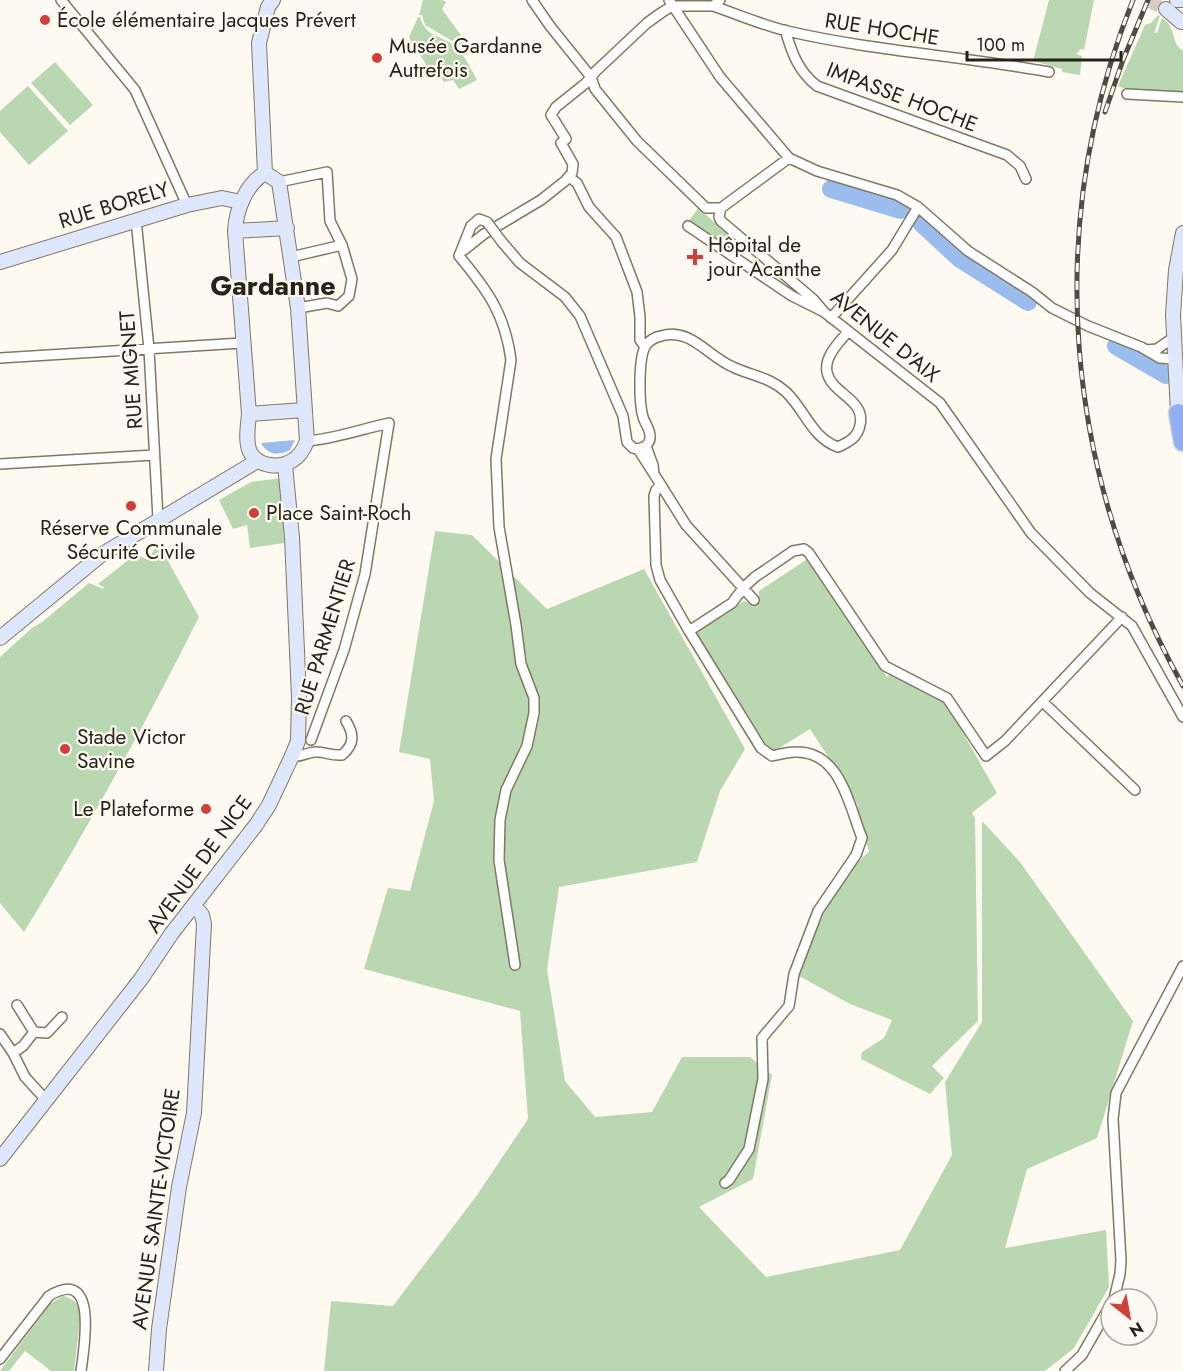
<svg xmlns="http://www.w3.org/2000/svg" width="1183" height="1371" font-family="Jost,sans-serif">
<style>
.green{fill:#b9d7b0}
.water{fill:#9bbded}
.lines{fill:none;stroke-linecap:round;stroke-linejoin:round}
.river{stroke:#9bbded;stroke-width:18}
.secondary-tunnel{stroke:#d3cfc6;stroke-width:14;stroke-dasharray:14 7;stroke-linecap:butt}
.street-casing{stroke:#817862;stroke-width:12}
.secondary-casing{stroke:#817862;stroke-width:16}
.highway-casing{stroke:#d8d7d6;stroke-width:21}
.street{stroke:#fff;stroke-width:9}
.secondary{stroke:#dee7fb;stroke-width:14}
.highway{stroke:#91aff2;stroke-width:18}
.rail-casing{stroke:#4f4c42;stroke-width:5}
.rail{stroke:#fefaf1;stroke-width:3;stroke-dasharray:9;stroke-linecap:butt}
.street-bridge-casing{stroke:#817862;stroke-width:12;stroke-linecap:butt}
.street-bridge{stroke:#fff;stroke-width:9}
.poi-dot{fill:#cf403d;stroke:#fefaf1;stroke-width:2}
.labels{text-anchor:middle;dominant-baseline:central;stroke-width:4.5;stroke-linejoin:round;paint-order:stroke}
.poi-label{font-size:21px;fill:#262319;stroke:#fefaf1;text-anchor:start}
.street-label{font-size:21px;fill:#262319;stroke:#fefaf1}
.district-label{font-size:27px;font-weight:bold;fill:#262319;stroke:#fefaf1}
</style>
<rect width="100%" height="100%" fill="#fefaf1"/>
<path class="green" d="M423 0H442L446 2 442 9 471 49 465 54 459 45 425 25 422 15H419Z
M1049 0H1094L1084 50 1081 49 1076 54 1082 56 1080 75 1062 72V69L1033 61Z
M1158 15 1160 16 1154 33H1157L1162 18C1178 29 1169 41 1183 51V91L1129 90 1118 86 1145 25 1151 23Z
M418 17H420C427 39 441 34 456 47 465 55 471 70 477 80L459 89 453 80 444 82 439 75 430 72C424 59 416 50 409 37Z
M55 62 93 105 70 125 31 83Z
M28 86 68 131 29 165 0 132V111Z
M698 208 729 235 722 244 688 222Z
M282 478 284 543 250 548 247 525 233 529 219 500 251 482Z
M435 531 472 535 547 609 644 569 745 749 720 791 697 862 559 887 547 969 565 1081 595 1117 652 1112 682 1057H750L772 1075 753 1179 699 1207 766 1277 900 1250 952 1155 945 1082 982 1022V821L1020 862 1133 1021 1097 1138 1027 1169 1005 1248 1106 1230 1109 1287 1074 1348 1045 1371H324L331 1301 393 1306 477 1195 528 1119 520 1011 364 969 388 888 410 891 434 801 430 759 399 752Z
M158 543 199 617C145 725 87 829 24 932L0 903V657L32 628 42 622 89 583 103 589 104 587 98 584 136 554 148 560Z
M809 558 887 677 893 673 944 699 997 793 972 813 975 818 978 1021 932 1066 944 1078 930 1094 861 1059 862 1052 884 1038 892 1020 850 1004 799 976C814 929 833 886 869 851L855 810 858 806 855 799H850L840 775 810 729 776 750 769 749 694 633 744 601 749 603 759 597V591Z
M63 1296C72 1298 77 1302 81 1312L74 1371H51L25 1351 9 1371H0L50 1304Z"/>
<path class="water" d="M295 440 290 450C279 456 267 455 261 443Z"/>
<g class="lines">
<path class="river" d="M831 189 900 210
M922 224 960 259 1028 302
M1116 346 1166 375"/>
<path class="secondary-tunnel" d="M1147 0 1166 9"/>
<defs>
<path id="street" d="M61 0 135 90 187 205
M532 0 550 26 591 77 595 89 637 141 706 208H721L789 158
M669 0 720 77 789 158 817 171 897 195 918 207 968 251 1032 292 1052 308 1088 326 1141 347 1160 358 1174 359
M713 6C737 14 762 25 787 31 873 51 962 56 1049 72
M785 30C792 53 798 71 817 86L1007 155 1020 166 1026 179
M1127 94 1183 97
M569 177 577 183 589 207 616 237 637 292 640 317V340L645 347
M279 182 327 172 330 221 342 245 352 279 349 296 338 306 327 303 298 308
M721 208 719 217 721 221 813 299 824 312 940 403 1031 533 1090 593 1132 626 1183 717
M136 220 149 349 158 519
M487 222 479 219 471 226 459 256C488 291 505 314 511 360L496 459 499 527 516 625 521 664 534 698V713L527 746 506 790 500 820 499 860 515 965
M688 226 792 296 822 311
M502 242 520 263 565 297 580 316 623 416 627 442 633 448 638 449 646 446
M464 250 484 234 541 200 565 181 572 173 573 164 561 143 566 139 551 115 556 107 586 83 596 71 647 23 661 13 672 6H713L720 0
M291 257 342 245
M831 318 892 250 918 207
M1146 350 1157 349 1173 338
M0 358 242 343
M307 441C334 439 362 429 389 423L365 574 344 650 311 740
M646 446C648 443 650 442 650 438 651 430 645 424 643 417 639 403 638 357 646 345 650 340 656 337 661 336 691 327 708 357 733 367 752 376 770 377 786 392 805 410 812 438 838 447 849 442 858 437 860 425 866 399 831 394 827 372 824 357 839 342 848 332
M638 449 654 474 653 465 646 446
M0 464 154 455
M654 474 686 525 754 600
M660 486 656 490 654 496 656 565 660 580 689 631 761 748 772 756C780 754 788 752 796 752 840 751 849 805 862 838L856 855 818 911 794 974 789 1006 762 1038 763 1079 749 1149 729 1180 725 1183
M689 631 732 603 743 588 755 577 793 551 804 549 809 553 885 666 947 698 986 756 1005 741 1122 617
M1043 702 1135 790
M292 756C302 758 308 751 317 752 326 752 331 756 342 755 355 744 354 734 346 721
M17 1005 34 1032 47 1033 62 1017
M0 1034 13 1053 25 1077 46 1100
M13 1053 23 1046 34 1032
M1114 1299 1120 1274 1121 1261 1113 1119 1116 1093 1183 966
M0 1359 49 1296C99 1265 84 1348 81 1371
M1065 1371 1082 1355 1111 1304"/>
<path id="secondary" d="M1177 0H1183
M1166 9 1181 22
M265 173 279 182 298 308 307 441C304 449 300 456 293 460 280 469 258 467 250 452 245 441 248 426 249 414L235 231C236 210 246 184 265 173Z
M265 173 259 43 268 7 273 0
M235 231 287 228
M0 262 187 205 222 198 241 202
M1178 413 1173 315 1176 270 1183 233
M249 414 304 410
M0 638 101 555 257 461
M0 1159 141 979 172 933 256 825 269 805 292 756 298 741 299 697 292 537 285 465
M156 1371 159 1329 179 1187 194 1113 204 924 202 915 199 911"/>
<path id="highway" d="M1178 413 1183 442"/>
</defs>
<use href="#street" class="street-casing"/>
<use href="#secondary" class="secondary-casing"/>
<use href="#highway" class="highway-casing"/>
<use href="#street" class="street"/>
<use href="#secondary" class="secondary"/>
<use href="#highway" class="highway"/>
<defs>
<path id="rail" d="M1133 0C1042 228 1064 473 1183 686
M1105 112 1123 60 1148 0"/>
</defs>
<use href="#rail" class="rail-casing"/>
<use href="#rail" class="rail"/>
<defs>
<path id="street-bridge" d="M487 222 502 242"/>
</defs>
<use href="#street-bridge" class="street-bridge-casing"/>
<use href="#street-bridge" class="street-bridge"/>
</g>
<g class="poi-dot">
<circle cx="45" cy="20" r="6"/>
<circle cx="377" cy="58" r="6"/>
<path d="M692 248h6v6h6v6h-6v6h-6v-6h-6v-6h6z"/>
<circle cx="131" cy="506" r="6"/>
<circle cx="254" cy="513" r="6"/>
<circle cx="65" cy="749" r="6"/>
<circle cx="206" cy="809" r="6"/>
</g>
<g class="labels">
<g class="poi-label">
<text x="57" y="20">École élémentaire Jacques Prévert</text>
<text x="389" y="46">Musée Gardanne<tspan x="389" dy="24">Autrefois</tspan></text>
<text x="708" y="245">Hôpital de<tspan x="708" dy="24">jour Acanthe</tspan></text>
<text x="266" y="513">Place Saint-Roch</text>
<text x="131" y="528" text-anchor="middle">Réserve Communale<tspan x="131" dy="24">Sécurité Civile</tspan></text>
<text x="77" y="737">Stade Victor<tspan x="77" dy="24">Savine</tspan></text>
<text x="194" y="809" text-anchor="end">Le Plateforme</text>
</g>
<g class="street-label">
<text transform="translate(882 29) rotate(9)">RUE HOCHE</text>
<text transform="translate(902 97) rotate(21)">IMPASSE HOCHE</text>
<text transform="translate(114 205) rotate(-17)">RUE BORELY</text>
<text transform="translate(885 336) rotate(39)">AVENUE D'AIX</text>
<text transform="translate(131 370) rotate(-94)">RUE MIGNET</text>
<text transform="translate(325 637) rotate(-73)">RUE PARMENTIER</text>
<text transform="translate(199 864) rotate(-54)">AVENUE DE NICE</text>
<text transform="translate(156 1209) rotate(-82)">AVENUE SAINTE-VICTOIRE</text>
</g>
<g class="district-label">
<text x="273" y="285">Gardanne</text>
</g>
</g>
<g transform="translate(1129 1317) rotate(149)"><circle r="28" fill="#fefaf1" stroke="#a8a49b" stroke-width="1.5"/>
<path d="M0-4.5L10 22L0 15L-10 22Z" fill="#cf403d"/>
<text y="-9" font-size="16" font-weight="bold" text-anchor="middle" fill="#262319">N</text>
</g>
<path d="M967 51v9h154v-9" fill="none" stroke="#262319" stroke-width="3"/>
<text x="976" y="51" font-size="18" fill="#262319" stroke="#fefaf1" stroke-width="4.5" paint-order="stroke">100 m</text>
</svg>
